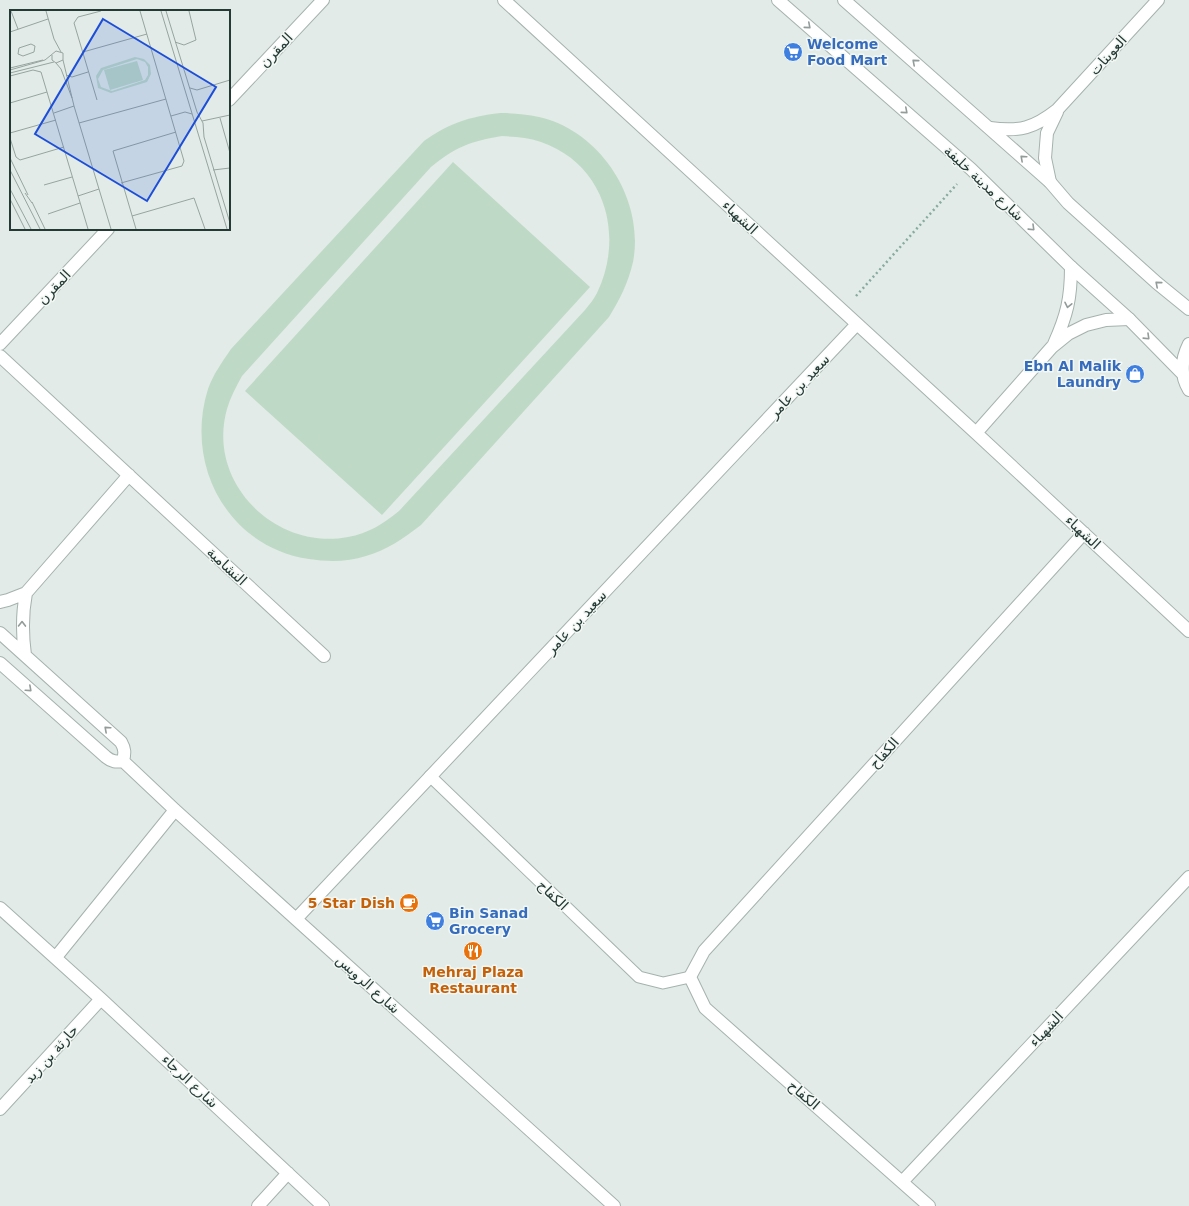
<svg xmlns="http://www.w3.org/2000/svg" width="1189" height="1206" font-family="'DejaVu Sans',Vazirmatn,sans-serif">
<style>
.garden{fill:#bedac6;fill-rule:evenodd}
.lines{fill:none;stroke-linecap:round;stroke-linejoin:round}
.service-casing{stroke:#a5b2ae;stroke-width:13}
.minor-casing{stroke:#a5b2ae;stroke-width:14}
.tertiary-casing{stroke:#a5b2ae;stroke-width:14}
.path{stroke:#86aba1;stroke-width:2.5;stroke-dasharray:2 3;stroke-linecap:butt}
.service{stroke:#fff;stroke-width:11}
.minor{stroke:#fff;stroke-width:12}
.tertiary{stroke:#fff;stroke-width:12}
.oneway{stroke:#929c9a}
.labels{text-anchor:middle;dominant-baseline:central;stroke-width:3;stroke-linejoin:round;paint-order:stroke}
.shop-label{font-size:14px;font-weight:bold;fill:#366cbe;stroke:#f3f8f5;text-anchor:start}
.street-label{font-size:14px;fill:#243a35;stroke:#f3f8f5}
.food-label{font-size:14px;font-weight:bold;fill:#c56008;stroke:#f3f8f5;text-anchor:end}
.inset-road{fill:none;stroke:#96a4a0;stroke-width:1}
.view{fill:#1d4ed8;fill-opacity:0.15;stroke:#1d4ed8;stroke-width:2}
.inset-edge{fill:none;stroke:#243a35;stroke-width:2}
</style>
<rect width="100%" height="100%" fill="#e2ebe7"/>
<path class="garden" d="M500 113C513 113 526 114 539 117 601 131 645 200 633 262 628 283 620 299 609 317L421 525C404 538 387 550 366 556 348 562 328 562 309 559 228 547 184 465 208 389 213 375 222 362 231 349L424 141C450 123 468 117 500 113ZM502 136C515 137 528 137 541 142 605 164 625 235 597 293 594 299 589 305 585 310L399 511C384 523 368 534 348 537 276 551 206 483 227 409 230 398 236 387 242 376L431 167C455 147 471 141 502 136Z
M453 162 590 287 382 515 245 391Z"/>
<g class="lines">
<defs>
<path id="service" d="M430 776 639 977 663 983 690 977"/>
<path id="minor" d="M504 0 976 433 1189 631
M229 100 323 0
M990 128C1020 132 1034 128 1057 110L1158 0
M1050 182 1045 158 1047 133 1057 112
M0 344 108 229
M1054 344C1067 315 1071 298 1071 267
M0 356 324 656
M976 433 1052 347 1068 334 1086 325 1106 320 1129 319
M0 602 8 600 26 593 129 475
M0 633 121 742C125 749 125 753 123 761
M25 655C22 633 22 614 26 593
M0 663 106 757C112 762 116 762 123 761
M123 761 175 810 614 1206
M0 908 101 999 323 1206
M296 919 857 324
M56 957 175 810
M0 1109 101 999
M902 1182 1189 877
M258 1206 288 1173
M929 1206 705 1008 690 977 704 951 1084 533"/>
<path id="tertiary" d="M778 0 971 169 1071 267 1129 319 1182 373
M844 0 1050 182 1068 203 1157 283 1189 309
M1189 344C1181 360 1180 375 1189 390"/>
</defs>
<use href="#service" class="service-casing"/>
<use href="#minor" class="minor-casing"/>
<use href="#tertiary" class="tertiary-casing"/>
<path class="path" d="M856 296 957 184"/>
<use href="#service" class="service"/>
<use href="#minor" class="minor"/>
<use href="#tertiary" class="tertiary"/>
</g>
<defs><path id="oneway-chevron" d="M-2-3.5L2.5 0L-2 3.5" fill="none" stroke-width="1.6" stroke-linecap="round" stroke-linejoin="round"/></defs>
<g class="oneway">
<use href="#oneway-chevron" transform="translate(808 26) rotate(41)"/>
<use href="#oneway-chevron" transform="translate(915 62) rotate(-139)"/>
<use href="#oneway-chevron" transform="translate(905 111) rotate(41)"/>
<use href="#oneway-chevron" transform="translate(1023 158) rotate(-138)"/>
<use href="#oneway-chevron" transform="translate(1032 228) rotate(44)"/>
<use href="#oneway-chevron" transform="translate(1158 284) rotate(-139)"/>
<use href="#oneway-chevron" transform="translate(1068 305) rotate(102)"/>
<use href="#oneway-chevron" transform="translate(1147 337) rotate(44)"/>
<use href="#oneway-chevron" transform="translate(22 624) rotate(-89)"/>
<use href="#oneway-chevron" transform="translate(29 689) rotate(42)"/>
<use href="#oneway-chevron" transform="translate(107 729) rotate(-138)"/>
</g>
<defs>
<symbol id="supermarket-disc" viewBox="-11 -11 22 22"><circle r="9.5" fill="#3f7fe0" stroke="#f3f8f5"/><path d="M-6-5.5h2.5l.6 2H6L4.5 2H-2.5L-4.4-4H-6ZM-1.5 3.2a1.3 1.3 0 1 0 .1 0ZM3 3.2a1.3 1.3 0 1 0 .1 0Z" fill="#fff"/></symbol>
<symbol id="shop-disc" viewBox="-11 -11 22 22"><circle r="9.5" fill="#3f7fe0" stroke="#f3f8f5"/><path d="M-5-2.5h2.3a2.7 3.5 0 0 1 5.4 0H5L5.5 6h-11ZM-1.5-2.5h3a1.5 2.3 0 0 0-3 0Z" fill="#fff"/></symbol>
<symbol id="cafe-disc" viewBox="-11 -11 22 22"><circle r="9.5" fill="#e8710a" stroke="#f3f8f5"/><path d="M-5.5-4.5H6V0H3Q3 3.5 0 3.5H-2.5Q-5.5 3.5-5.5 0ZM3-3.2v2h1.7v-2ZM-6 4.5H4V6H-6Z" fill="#fff"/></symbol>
<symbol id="restaurant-disc" viewBox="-11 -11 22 22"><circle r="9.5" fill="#e8710a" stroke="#f3f8f5"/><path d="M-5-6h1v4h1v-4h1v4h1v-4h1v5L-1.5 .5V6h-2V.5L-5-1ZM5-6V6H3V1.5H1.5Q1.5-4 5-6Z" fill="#fff"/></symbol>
</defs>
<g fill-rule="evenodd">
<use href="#supermarket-disc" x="782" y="41" width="22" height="22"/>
<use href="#shop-disc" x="1124" y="363" width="22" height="22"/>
<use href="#cafe-disc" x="398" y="892" width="22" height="22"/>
<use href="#supermarket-disc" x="424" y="910" width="22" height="22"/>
<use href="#restaurant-disc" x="462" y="940" width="22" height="22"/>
</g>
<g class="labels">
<g class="shop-label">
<text x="807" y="44">Welcome<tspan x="807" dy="16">Food Mart</tspan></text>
<text x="1121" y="366" text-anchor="end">Ebn Al Malik<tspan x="1121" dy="16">Laundry</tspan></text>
<text x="449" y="913">Bin Sanad<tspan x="449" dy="16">Grocery</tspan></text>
</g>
<g class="street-label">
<text transform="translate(276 50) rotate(-47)">المقرن</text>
<text transform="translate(1108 55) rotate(-48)">العوينات</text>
<text transform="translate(984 183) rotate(43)">شارع مدينة خليفة</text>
<text transform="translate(740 217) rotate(43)">الشهباء</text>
<text transform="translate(54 287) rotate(-47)">المقرن</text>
<text transform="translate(799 386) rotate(-47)">سعيد بن عامر</text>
<text transform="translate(1083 532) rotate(43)">الشهباء</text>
<text transform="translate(227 566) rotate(43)">النشامية</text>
<text transform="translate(576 622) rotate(-47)">سعيد بن عامر</text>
<text transform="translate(884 753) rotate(-48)">الكفاح</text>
<text transform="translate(553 895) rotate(44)">الكفاح</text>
<text transform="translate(368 984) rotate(42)">شارع الرويس</text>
<text transform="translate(1046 1029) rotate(-47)">الشهباء</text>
<text transform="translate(51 1054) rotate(-48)">حارثة بن زيد</text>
<text transform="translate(190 1081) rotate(43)">شارع الرجاء</text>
<text transform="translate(804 1095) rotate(41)">الكفاح</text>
</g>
<g class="food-label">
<text x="395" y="903">5 Star Dish</text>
<text x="473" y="972" text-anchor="middle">Mehraj Plaza<tspan x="473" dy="16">Restaurant</tspan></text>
</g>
</g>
<g transform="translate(10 10)">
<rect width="220" height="220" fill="#e2ebe7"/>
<path d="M125 47 134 49 140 55 141 64 137 72 101 83 88 78 86 66 91 58ZM127 49 135 52 138 57V65L135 70 102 81 91 77 88 69 93 60ZM127 51 133 70 100 80 94 60Z" fill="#bedac6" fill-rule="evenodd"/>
<path class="inset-road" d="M1 1 8 19M36 1 44 29 51 42M151 1 217 219M156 1 187 102 193 113 194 127 220 213M0 22 38 9M165 32 174 35 186 30 179 1M21 34 25 36 24 42 13 46 8 44 9 38ZM73 42 137 24M53 50 64 96 101 219M46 53 51 59 62 88M0 58 33 50M0 60 35 50 46 41 53 43V50L46 53 42 50V45M0 63 44 52M56 65 62 67 78 62M0 66 23 60 31 62 78 219M180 78 187 80 220 70M87 90 64 13 68 7 91 1M0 93 37 82M44 103 64 96M161 106 175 102 182 104M210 108 220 143M192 111 220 105M69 113 156 89M0 123 46 110M0 128 6 147 10 150 54 137M0 148 18 185M0 160 30 219M203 160 220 158M111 173 172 156 174 151 130 1M34 175 62 167M0 179 21 219M15 183 22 193M68 186 89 179M0 189 15 219M22 192 35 219M38 204 70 193M122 206 184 188 195 219M126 219 103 141 166 122"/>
<path class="view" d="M93 9 206 77 137 191 25 124Z"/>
<rect width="220" height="220" class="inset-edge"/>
</g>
</svg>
